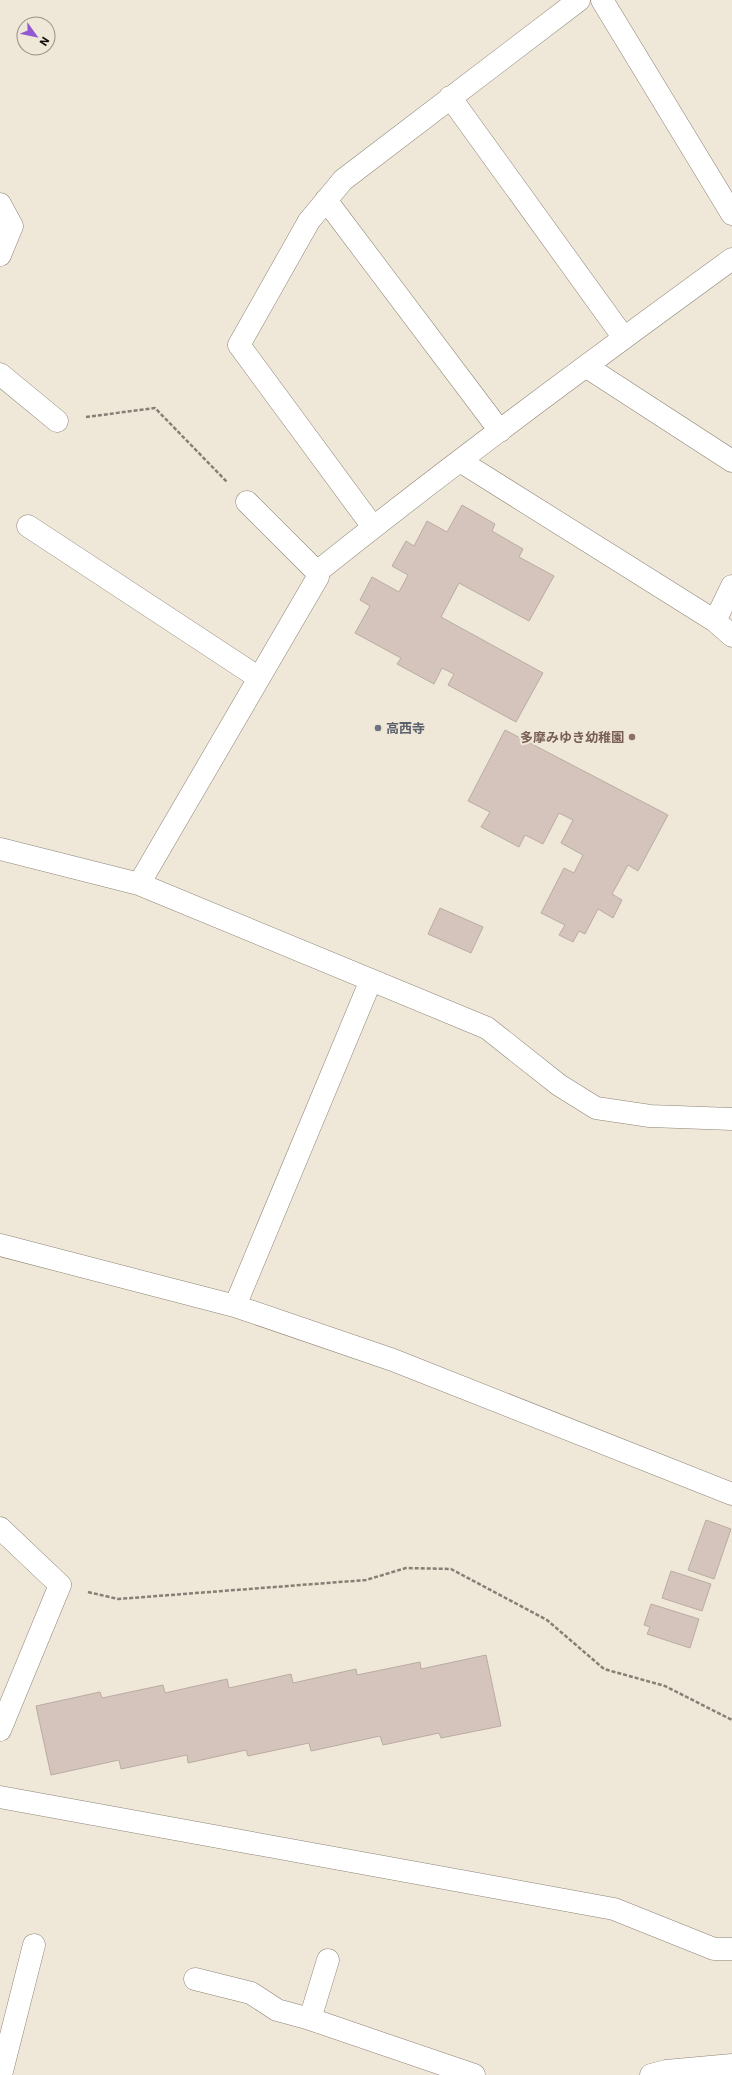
<svg xmlns="http://www.w3.org/2000/svg" width="732" height="2075" font-family="Roboto,'Noto Sans JP',sans-serif">
<style>
.building{fill:#d4c4bb;stroke:#bbaca3}
.lines{fill:none;stroke-linecap:round;stroke-linejoin:round}
.minor-casing{stroke:#8c8476;stroke-width:23}
.path{stroke:#858075;stroke-width:2.5;stroke-dasharray:4 2;stroke-linecap:butt}
.minor{stroke:#fff;stroke-width:22}
.worship-dot{fill:#6b7280;stroke:#efe7d8;stroke-width:1.5}
.education-dot{fill:#8d6e63;stroke:#efe7d8;stroke-width:1.5}
.labels{text-anchor:middle;dominant-baseline:central;stroke-width:4;stroke-linejoin:round;paint-order:stroke}
.worship-label{font-size:13px;font-weight:bold;fill:#5b616d;stroke:#efe7d8;text-anchor:start}
.education-label{font-size:13px;font-weight:bold;fill:#785e54;stroke:#efe7d8;text-anchor:end}
</style>
<rect width="100%" height="100%" fill="#efe7d8"/>
<path class="building" d="M462 505 495 524 492 531 523 549 519 557 554 576 529 621 459 583 441 617 543 673 516 722 448 685 454 674 442 668 434 684 397 664 401 658 355 633 370 606 360 600 372 577 399 592 408 575 392 566 406 541 414 546 427 521 447 532Z
M505 730 668 815 638 871 628 865 612 894 622 900 613 918 598 909 585 934 579 931 573 942 559 935 565 925 541 913 564 868 574 873 583 855 561 843 573 820 559 813 543 844 525 835 519 847 481 827 490 812 468 801Z
M440 908 483 927 471 953 428 934Z
M706 1520 731 1529 714 1579 688 1570Z
M671 1571 711 1584 702 1611 662 1598Z
M651 1604 699 1619 690 1648 647 1634 650 1627 644 1625Z
M486 1655 501 1726 441 1738 439 1733 383 1745 380 1736 311 1751 309 1743 248 1756 246 1750 188 1763 187 1755 121 1769 119 1760 51 1775 36 1706 100 1692 102 1698 163 1685 165 1693 227 1679 229 1688 291 1674 293 1683 356 1669 357 1675 420 1662 421 1669Z"/>
<g class="lines">
<defs>
<path id="minor" d="M602 0 732 214
M450 97 624 338
M326 200 500 431
M0 204 12 226 0 255
M587 367 732 461
M0 374 57 421
M460 461 715 621 732 636
M28 526 259 678
M373 527 239 345 309 221 343 180 579 0
M317 572C452 464 592 361 732 259
M715 621 732 586
M0 849 139 884 487 1028 559 1085 596 1108 650 1116 732 1119
M139 884 318 577 317 572 247 502
M0 1245 235 1306 393 1360 732 1494
M235 1306 371 980
M0 1528 60 1585 0 1730
M0 1797 614 1909 714 1949H732
M195 1979 251 1993 277 2010 310 2019 474 2075
M310 2019 328 1960
M1 2075 34 1945
M651 2075 666 2071 732 2065"/>
</defs>
<use href="#minor" class="minor-casing"/>
<path class="path" d="M86 417 155 408 227 482
M88 1592 118 1599 366 1580 406 1568 451 1569 547 1620 604 1669 665 1686 732 1720"/>
<use href="#minor" class="minor"/>
</g>
<circle class="worship-dot" cx="378" cy="728" r="4"/>
<circle class="education-dot" cx="632" cy="737" r="4"/>
<g class="labels">
<g class="worship-label">
<text x="386" y="728">高西寺</text>
</g>
<g class="education-label">
<text x="624" y="737">多摩みゆき幼稚園</text>
</g>
</g>
<g transform="translate(36 36) rotate(123)"><circle r="19" fill="#efe7d8" stroke="#969085"/>
<path d="M0-3L7 15L0 10L-7 15Z" fill="#9258cf"/>
<text y="-6" font-size="11" font-weight="bold" text-anchor="middle" fill="#110e09">N</text>
</g>
</svg>
